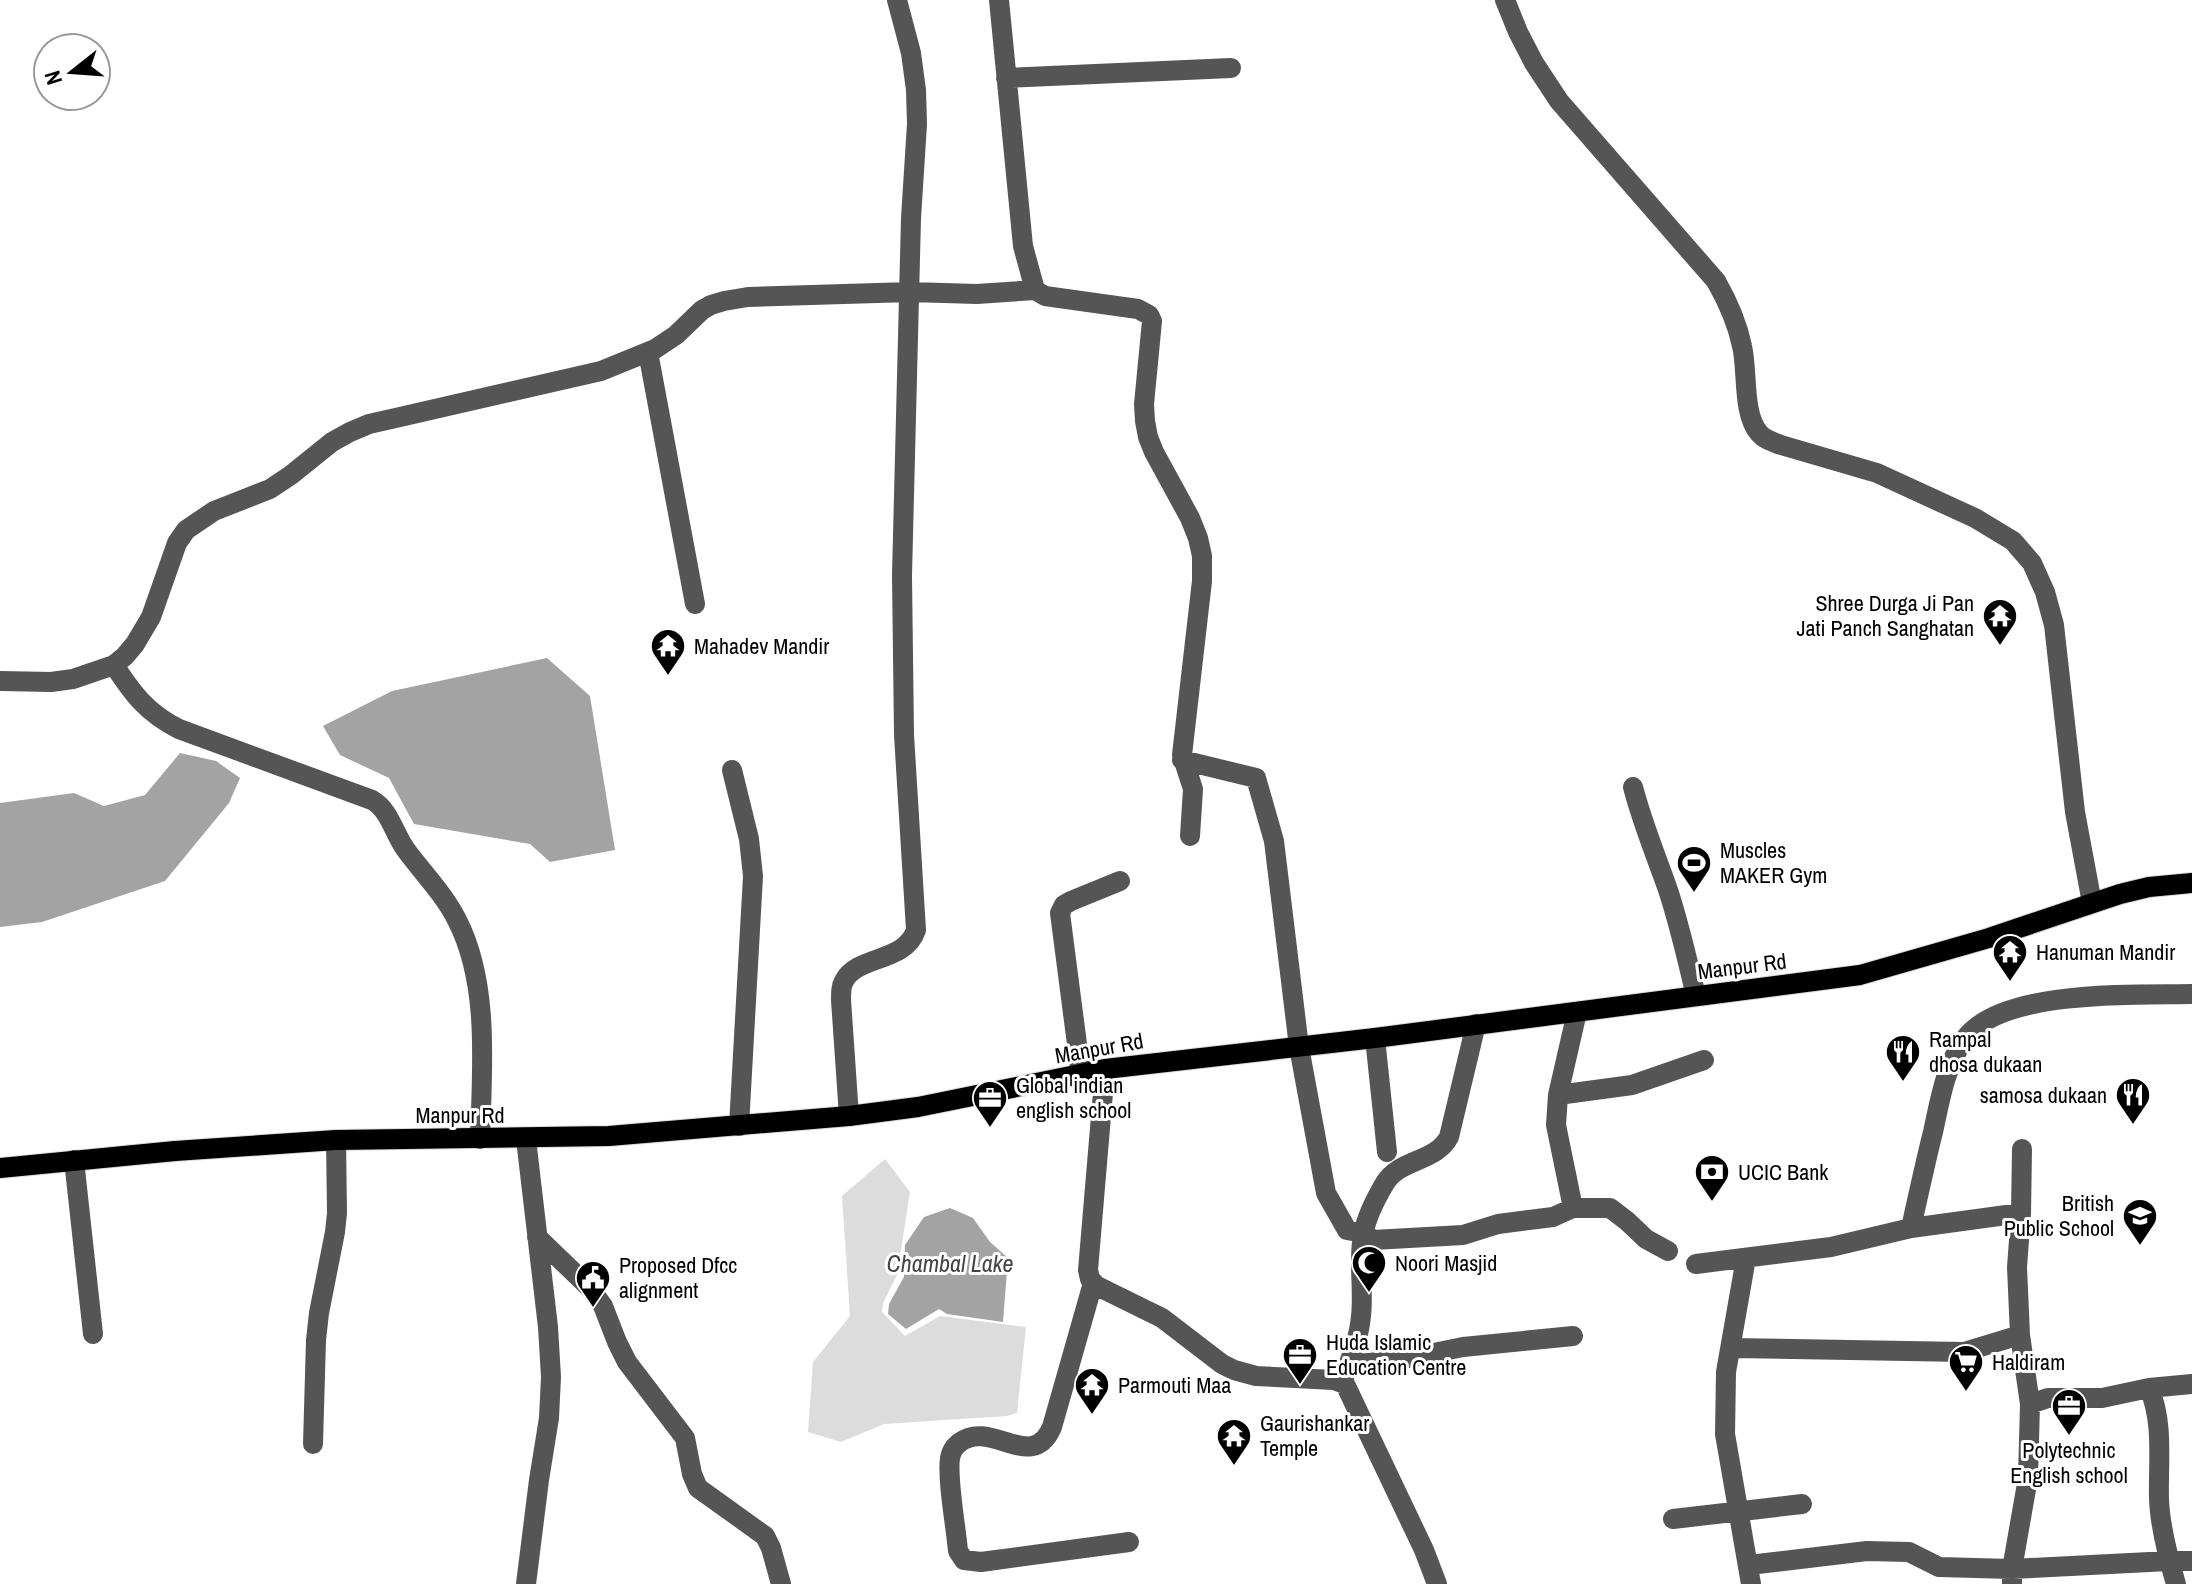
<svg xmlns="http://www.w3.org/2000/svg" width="2192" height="1584" font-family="'Archivo Narrow',sans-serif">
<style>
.green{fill:#dcdcdc}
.water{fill:#a3a3a3}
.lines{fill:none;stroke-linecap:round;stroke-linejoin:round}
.major-casing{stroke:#dbdbdb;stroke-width:22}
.minor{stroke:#555;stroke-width:20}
.major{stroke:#000;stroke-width:20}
.labels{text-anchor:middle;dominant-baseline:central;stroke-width:6;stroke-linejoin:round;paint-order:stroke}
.poi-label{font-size:22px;fill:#000;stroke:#fff;text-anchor:start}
.street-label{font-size:22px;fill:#000;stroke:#fff}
.water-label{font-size:24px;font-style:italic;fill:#444;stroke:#fff}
</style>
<rect width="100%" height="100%" fill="#fff"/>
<path class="green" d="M885 1159 910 1192 897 1275 883 1303 882 1312 905 1336 940 1316 1026 1327 1017 1413 1007 1416 884 1424 841 1442 808 1432 813 1362 850 1316 842 1196Z"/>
<path class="water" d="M547 658 590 696 615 850 550 862 530 844 414 824 389 778 340 755 323 726 392 691Z
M180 753 216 761 240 778 229 803 165 881 42 922 0 927V803L74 793 104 806 145 795Z
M950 1208 973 1218 990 1242 1008 1258 1003 1322 947 1314 939 1309 906 1329 888 1314 889 1304 904 1277 905 1245 924 1217Z"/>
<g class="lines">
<defs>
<path id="major" d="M0 1168 175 1151 336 1140 609 1136 849 1116 918 1107 1105 1069 1375 1038 1860 975 1989 938 2120 894 2149 887 2192 883"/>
</defs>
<use href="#major" class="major-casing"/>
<path class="minor" d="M999 0 1023 246 1035 290 1045 296 1138 309 1149 315 1152 321 1144 404 1145 421 1148 437 1154 452 1190 518 1198 538 1202 556V581L1182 755 1193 789 1190 836
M1505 0 1518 32 1534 63 1559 101 1716 281C1728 302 1737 322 1742 346 1748 371 1742 413 1759 433 1765 440 1773 442 1781 445L1877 473 1975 518 2013 541 2032 563 2045 592 2054 625 2075 812 2092 903
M1006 78 1231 68
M648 352 695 604
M114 665C133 694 147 713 179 729L372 800C390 810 394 834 406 850 423 873 444 894 457 920 490 984 482 1069 480 1139
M0 681 51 682 73 679 114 665 125 656 135 644 151 617 177 543 186 530 214 511 270 489 291 475 332 442 350 432 369 424 400 417 601 371 655 349 676 335 702 310 711 305 724 301 748 297 910 292 977 294 1035 290
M1182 760 1256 778 1274 841 1299 1047 1326 1193 1347 1230 1363 1233 1373 1240 1463 1235 1498 1224 1553 1217 1573 1208H1610L1627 1221 1646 1239 1668 1251
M732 770 749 839 753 876 739 1126
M1633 787C1642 822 1655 853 1667 887 1679 922 1687 959 1696 996
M1375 1038 1387 1152
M1105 1069 1088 1270 1090 1279 1097 1286 1162 1318 1222 1364 1234 1370 1256 1376 1334 1380 1345 1384 1424 1550 1437 1584
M1081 1075 1060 913 1064 905 1071 901 1120 881
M1558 1095 1632 1085 1704 1060
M849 1116 841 1000C841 993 841 986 844 981 857 955 905 963 916 930L904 735 902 575 911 218 917 124 916 90 911 53 897 0
M526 1139 548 1327 551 1377 549 1418 539 1480 526 1584
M74 1160 93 1334
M1573 1208 1556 1125 1558 1095 1577 1012
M1911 1228C1918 1196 1925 1164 1933 1132 1940 1100 1945 1067 1964 1040 1999 989 2135 995 2192 994
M537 1237 590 1288 603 1306 617 1342 627 1362 685 1438 692 1474 698 1488 765 1536 771 1548 781 1584
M1746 1258 1726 1372 1725 1434 1751 1584
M1696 1264 1831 1247 1911 1228 2021 1213
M1093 1283 1052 1427C1032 1474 991 1418 959 1443 954 1447 951 1452 950 1458 947 1480 956 1527 958 1551L964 1560 981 1562 1129 1542
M1731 1348 1964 1352 2020 1335
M1348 1365 1399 1360 1463 1347 1573 1336
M1342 1382C1350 1360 1359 1339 1361 1316 1364 1289 1358 1261 1363 1235 1366 1219 1376 1198 1385 1183 1399 1159 1436 1162 1449 1137L1476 1024
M2149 1388C2164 1422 2158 1463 2159 1499 2160 1527 2168 1557 2176 1584
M2030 1404 2048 1398H2102L2149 1388 2192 1384
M313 1444 316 1340 319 1313 335 1232 337 1213 336 1140
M1673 1519 1802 1504
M1749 1565 1867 1551 1909 1552 1939 1567 2012 1569 2169 1561H2192
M2012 1584V1569L2028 1478 2030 1404 2020 1335 2017 1267 2021 1213 2022 1149"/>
<use href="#major" class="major"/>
</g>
<defs>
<symbol id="temple-pin" viewBox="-11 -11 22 30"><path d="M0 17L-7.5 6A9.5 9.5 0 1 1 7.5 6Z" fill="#000" stroke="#fff"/><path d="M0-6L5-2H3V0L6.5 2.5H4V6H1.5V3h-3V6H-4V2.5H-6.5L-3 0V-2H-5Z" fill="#fff"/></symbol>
<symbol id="stadium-pin" viewBox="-11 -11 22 30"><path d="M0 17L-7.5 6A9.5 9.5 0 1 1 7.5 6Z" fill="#000" stroke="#fff"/><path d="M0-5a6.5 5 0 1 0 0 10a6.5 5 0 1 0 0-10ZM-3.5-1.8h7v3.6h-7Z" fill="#fff"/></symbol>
<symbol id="restaurant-pin" viewBox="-11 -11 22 30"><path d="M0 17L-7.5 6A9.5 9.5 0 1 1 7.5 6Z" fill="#000" stroke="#fff"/><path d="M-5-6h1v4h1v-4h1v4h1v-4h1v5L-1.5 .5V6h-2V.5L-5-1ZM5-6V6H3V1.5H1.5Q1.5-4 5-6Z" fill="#fff"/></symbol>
<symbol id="office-pin" viewBox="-11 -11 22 30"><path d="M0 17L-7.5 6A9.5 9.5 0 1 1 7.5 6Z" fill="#000" stroke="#fff"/><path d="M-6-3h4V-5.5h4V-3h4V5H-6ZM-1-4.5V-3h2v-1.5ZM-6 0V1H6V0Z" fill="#fff"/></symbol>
<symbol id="bank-pin" viewBox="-11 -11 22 30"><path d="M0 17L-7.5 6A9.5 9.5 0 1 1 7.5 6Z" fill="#000" stroke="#fff"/><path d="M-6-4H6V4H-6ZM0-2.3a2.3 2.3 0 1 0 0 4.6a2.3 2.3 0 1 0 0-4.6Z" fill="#fff"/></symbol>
<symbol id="school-pin" viewBox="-11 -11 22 30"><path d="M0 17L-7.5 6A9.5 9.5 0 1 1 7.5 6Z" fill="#000" stroke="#fff"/><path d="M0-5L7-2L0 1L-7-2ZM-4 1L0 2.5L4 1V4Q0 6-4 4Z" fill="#fff"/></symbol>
<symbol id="mosque-pin" viewBox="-11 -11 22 30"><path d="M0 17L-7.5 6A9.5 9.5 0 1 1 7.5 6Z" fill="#000" stroke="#fff"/><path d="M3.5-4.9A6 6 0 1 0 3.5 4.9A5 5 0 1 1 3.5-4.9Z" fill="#fff"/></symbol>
<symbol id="civic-pin" viewBox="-11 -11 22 30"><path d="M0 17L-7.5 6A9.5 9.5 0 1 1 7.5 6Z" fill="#000" stroke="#fff"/><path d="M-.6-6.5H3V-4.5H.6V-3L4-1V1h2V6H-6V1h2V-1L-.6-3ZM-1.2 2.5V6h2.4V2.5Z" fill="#fff"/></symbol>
<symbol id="supermarket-pin" viewBox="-11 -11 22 30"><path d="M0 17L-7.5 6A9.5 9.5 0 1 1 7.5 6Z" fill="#000" stroke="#fff"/><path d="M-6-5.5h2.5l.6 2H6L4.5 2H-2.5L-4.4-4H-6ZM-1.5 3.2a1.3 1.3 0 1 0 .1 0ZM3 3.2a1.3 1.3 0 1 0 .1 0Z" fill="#fff"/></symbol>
</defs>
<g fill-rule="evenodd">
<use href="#temple-pin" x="1980" y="596" width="40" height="54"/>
<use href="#temple-pin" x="648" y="626" width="40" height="54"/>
<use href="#stadium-pin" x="1674" y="843" width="40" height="54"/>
<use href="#temple-pin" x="1990" y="932" width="40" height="54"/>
<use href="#restaurant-pin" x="1883" y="1032" width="40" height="54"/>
<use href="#restaurant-pin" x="2113" y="1075" width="40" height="54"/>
<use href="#office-pin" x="970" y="1078" width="40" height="54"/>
<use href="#bank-pin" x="1692" y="1152" width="40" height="54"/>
<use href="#school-pin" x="2120" y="1196" width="40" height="54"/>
<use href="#mosque-pin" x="1349" y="1243" width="40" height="54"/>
<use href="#civic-pin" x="573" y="1258" width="40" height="54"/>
<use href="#office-pin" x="1280" y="1335" width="40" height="54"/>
<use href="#supermarket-pin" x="1946" y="1342" width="40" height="54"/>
<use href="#temple-pin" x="1072" y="1365" width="40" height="54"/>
<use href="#office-pin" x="2049" y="1386" width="40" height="54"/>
<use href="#temple-pin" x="1214" y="1416" width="40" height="54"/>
</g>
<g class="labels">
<g class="poi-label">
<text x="1974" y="603" text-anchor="end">Shree Durga Ji Pan<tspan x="1974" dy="25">Jati Panch Sanghatan</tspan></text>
<text x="694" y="646">Mahadev Mandir</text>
<text x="1720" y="850">Muscles<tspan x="1720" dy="25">MAKER Gym</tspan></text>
<text x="2036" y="952">Hanuman Mandir</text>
<text x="1929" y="1039">Rampal<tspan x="1929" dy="25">dhosa dukaan</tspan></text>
<text x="1016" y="1085">Global indian<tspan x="1016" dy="25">english school</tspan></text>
<text x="2107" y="1095" text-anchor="end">samosa dukaan</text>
<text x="1738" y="1172">UCIC Bank</text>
<text x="2114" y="1203" text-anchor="end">British<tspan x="2114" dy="25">Public School</tspan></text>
<text x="1395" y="1263">Noori Masjid</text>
<text x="619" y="1265">Proposed Dfcc<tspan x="619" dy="25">alignment</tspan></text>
<text x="1326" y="1342">Huda Islamic<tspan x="1326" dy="25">Education Centre</tspan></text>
<text x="1992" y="1362">Haldiram</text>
<text x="1118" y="1385">Parmouti Maa</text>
<text x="1260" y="1423">Gaurishankar<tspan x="1260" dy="25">Temple</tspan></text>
<text x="2069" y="1450" text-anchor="middle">Polytechnic<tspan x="2069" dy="25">English school</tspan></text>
</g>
<g class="street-label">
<text transform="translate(1742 966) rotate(-7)">Manpur Rd</text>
<text transform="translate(1099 1048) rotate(-10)">Manpur Rd</text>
<text x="460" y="1115">Manpur Rd</text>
</g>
<g class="water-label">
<text x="950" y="1263">Chambal Lake</text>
</g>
</g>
<g transform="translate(72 72) rotate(253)"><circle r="38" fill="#ffffff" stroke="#999999" stroke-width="2"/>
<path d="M0-6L14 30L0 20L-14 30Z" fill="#000000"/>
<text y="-12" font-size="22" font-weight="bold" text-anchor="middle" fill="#000000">N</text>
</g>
</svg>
